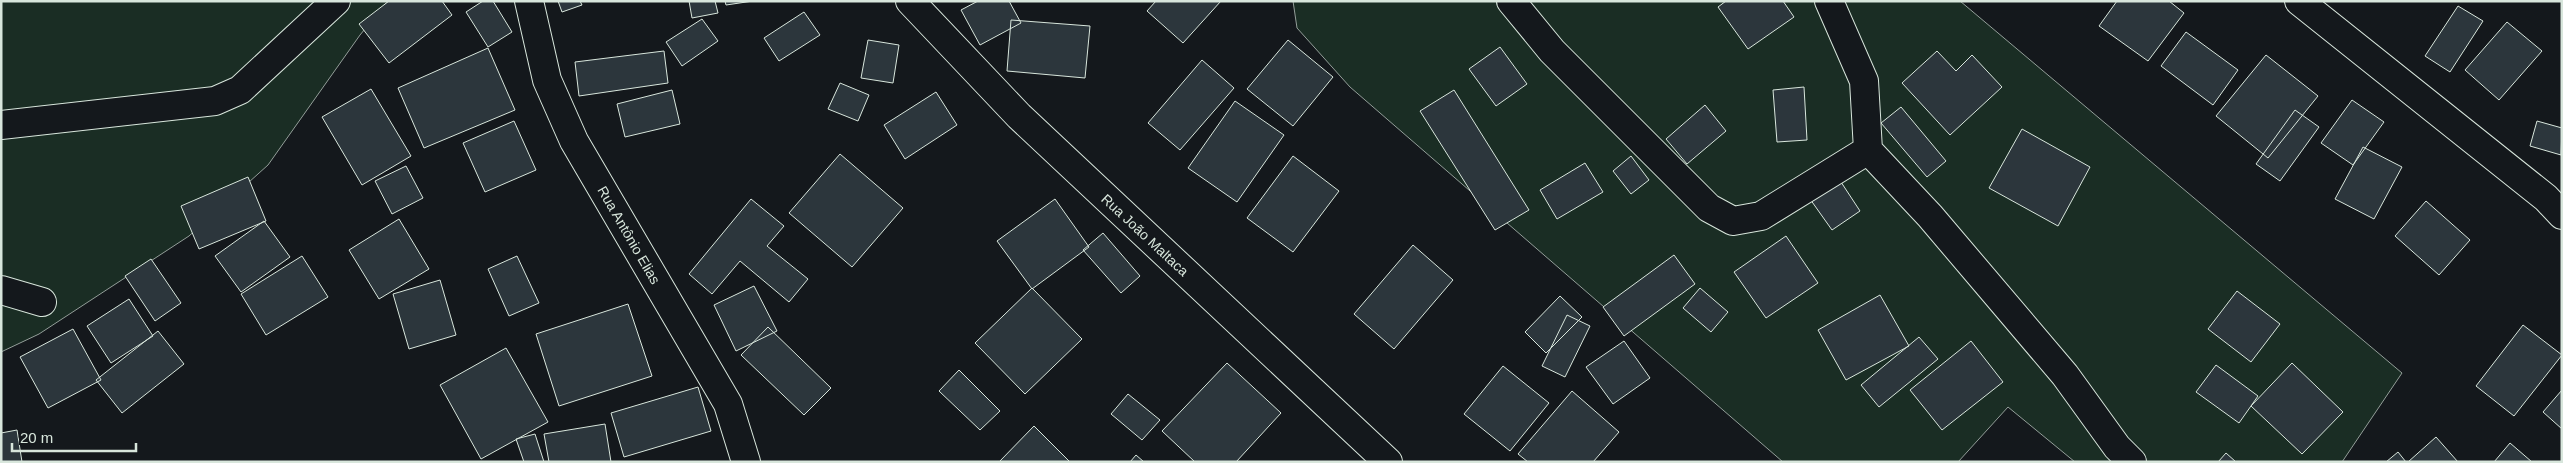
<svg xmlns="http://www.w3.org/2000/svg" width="2563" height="463" font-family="Helvetica,sans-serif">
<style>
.green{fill:#1a2d24;stroke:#939e99}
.building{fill:#2c363c;stroke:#d8e6dc}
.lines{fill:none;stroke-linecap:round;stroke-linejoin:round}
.street-casing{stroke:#d8e6dc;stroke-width:30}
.secondary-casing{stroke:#d8e6dc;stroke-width:30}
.street{stroke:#14181c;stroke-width:28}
.secondary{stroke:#14181c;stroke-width:28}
.labels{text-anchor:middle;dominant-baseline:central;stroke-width:4;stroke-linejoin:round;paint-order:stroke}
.street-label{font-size:14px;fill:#d8e6dc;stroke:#14181c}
</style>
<rect width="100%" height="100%" fill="#14181c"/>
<path class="green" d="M1 1H388L360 35 268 165 189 236 39 334 1 352Z
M1293 1H1960L2402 373 2342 462H2075L2008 407 1958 462H1783L1350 87 1297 28Z"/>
<path class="building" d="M389 1H442L452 15 389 63 359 24Z
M483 1H493L512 32 488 47 466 12Z
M558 1H580L582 5 562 12Z
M689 1H715L718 13 692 18Z
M725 1H753L726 5Z
M978 1H1009L1021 23 980 45 961 10Z
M1156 1H1221L1183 43 1147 11Z
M1726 1H1783L1794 17 1748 49 1718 7Z
M2117 1H2169L2184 13 2148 61 2099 26Z
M2458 6 2483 21 2450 72 2425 56Z
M804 12 820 35 779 61 764 38Z
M702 19 718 41 682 66 666 42Z
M1011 20 1090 26 1085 78 1007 71Z
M2507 22 2542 51 2499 100 2465 70Z
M2186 32 2238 70 2213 105 2161 66Z
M868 40 899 45 893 83 861 78Z
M1288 40 1333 77 1293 126 1247 89Z
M1500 47 1527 84 1496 106 1469 69Z
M488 48 515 110 424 148 398 88Z
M664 51 668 83 579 96 575 62Z
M1937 51 1956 71 1972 55 2002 87 1950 135 1902 83Z
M2266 55 2318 96 2268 158 2216 116Z
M1202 60 1234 88 1180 150 1148 123Z
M840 83 869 95 858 121 828 109Z
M1804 87 1807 140 1777 142 1773 90Z
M371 89 411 156 362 185 322 117Z
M672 90 680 124 625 137 617 104Z
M1454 90 1529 210 1495 230 1420 111Z
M936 92 957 125 905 159 884 125Z
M2352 100 2384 122 2353 165 2321 143Z
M1235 101 1284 135 1237 202 1188 168Z
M1705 105 1726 131 1687 164 1666 139Z
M1901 107 1946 161 1927 177 1881 123Z
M2295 110 2319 127 2280 181 2256 164Z
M514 121 536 170 485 192 463 143Z
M2537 121 2562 128 2561 155 2530 146Z
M2022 129 2090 167 2058 226 1989 188Z
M2363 147 2402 167 2374 219 2335 199Z
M840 154 903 208 852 267 789 213Z
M1293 156 1339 191 1293 252 1247 218Z
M1631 156 1649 180 1631 194 1613 171Z
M1585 163 1603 192 1557 219 1540 190Z
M406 166 423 198 392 214 375 181Z
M248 177 266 221 199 249 181 206Z
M1839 179 1860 211 1832 230 1810 199Z
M751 199 784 226 767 246 808 279 789 302 740 261 712 294 689 274Z
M1055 199 1089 247 1032 289 997 241Z
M2426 201 2470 240 2439 275 2395 236Z
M399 219 429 269 379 299 349 250Z
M264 221 290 257 241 292 215 256Z
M1103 233 1140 276 1121 293 1083 250Z
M1786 236 1818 283 1766 318 1734 272Z
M1413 245 1453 280 1394 349 1354 314Z
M1674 255 1695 284 1624 336 1603 307Z
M302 256 328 297 266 335 241 294Z
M517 256 539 303 509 316 488 269Z
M151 259 181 303 155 321 125 276Z
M440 280 456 335 409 349 393 294Z
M754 286 777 331 736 351 714 305Z
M1032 288 1082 339 1025 394 975 343Z
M1700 288 1728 312 1711 332 1683 308Z
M2237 291 2280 324 2251 362 2208 329Z
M1880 295 1909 346 1846 380 1818 330Z
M1560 296 1582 317 1546 353 1525 332Z
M129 299 153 336 111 363 87 326Z
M628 304 652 376 559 406 536 334Z
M1567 315 1590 326 1565 377 1542 366Z
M2523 325 2562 355 2514 416 2476 386Z
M768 327 831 388 804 415 741 355Z
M73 329 101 380 48 408 20 357Z
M158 331 184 364 122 413 96 380Z
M1919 337 1938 359 1879 407 1861 385Z
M1624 341 1650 378 1613 404 1586 367Z
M1971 341 2003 382 1942 430 1910 390Z
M506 348 548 422 481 459 440 385Z
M1227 363 1281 413 1236 462H1195L1162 431Z
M2292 363 2343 412 2302 454 2251 406Z
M2216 365 2258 396 2239 423 2196 392Z
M1503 366 1549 403 1510 451 1464 414Z
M959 370 1000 411 980 430 939 391Z
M698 387 711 431 624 457 611 413Z
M2562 390V429L2543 412Z
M1572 391 1619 432 1593 462H1528L1518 454Z
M1128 394 1160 420 1142 440 1111 414Z
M605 424 611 462H549L544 434Z
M1034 426 1070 462H999Z
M17 430 22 462H1V433Z
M535 434 544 462H524L516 439Z
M2436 437 2458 462H2408Z
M2510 443 2532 462H2494Z
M2398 452 2406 462H2386Z
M2226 453 2236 462H2218Z
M1136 455 1144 462H1130Z"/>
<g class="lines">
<defs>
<path id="street" d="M910 1 1019 116 1388 462
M1511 1 1552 51 1709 208 1733 221 1761 216 1868 150
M1829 1 1864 81 1868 150 1930 216 2065 375 2117 447 2132 462
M2299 1 2546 198 2562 215
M1 125 215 101 240 90 336 1
M1 290 42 302"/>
<path id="secondary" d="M529 1 547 80 574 141 728 404 746 462"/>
</defs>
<use href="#street" class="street-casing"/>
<use href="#secondary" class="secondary-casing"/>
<use href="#street" class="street"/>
<use href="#secondary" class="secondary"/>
</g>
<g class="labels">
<g class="street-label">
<text transform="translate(629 235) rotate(60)">Rua Antônio Elias</text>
<text transform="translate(1145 235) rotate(43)">Rua João Maltaca</text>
</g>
</g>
<rect width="2563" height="463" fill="none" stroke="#d8e6dc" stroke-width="5"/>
<path d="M12 443v8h124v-8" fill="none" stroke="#d8e6dc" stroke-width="2.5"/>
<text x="20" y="443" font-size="15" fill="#d8e6dc" stroke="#14181c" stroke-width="4" paint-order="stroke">20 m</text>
</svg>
